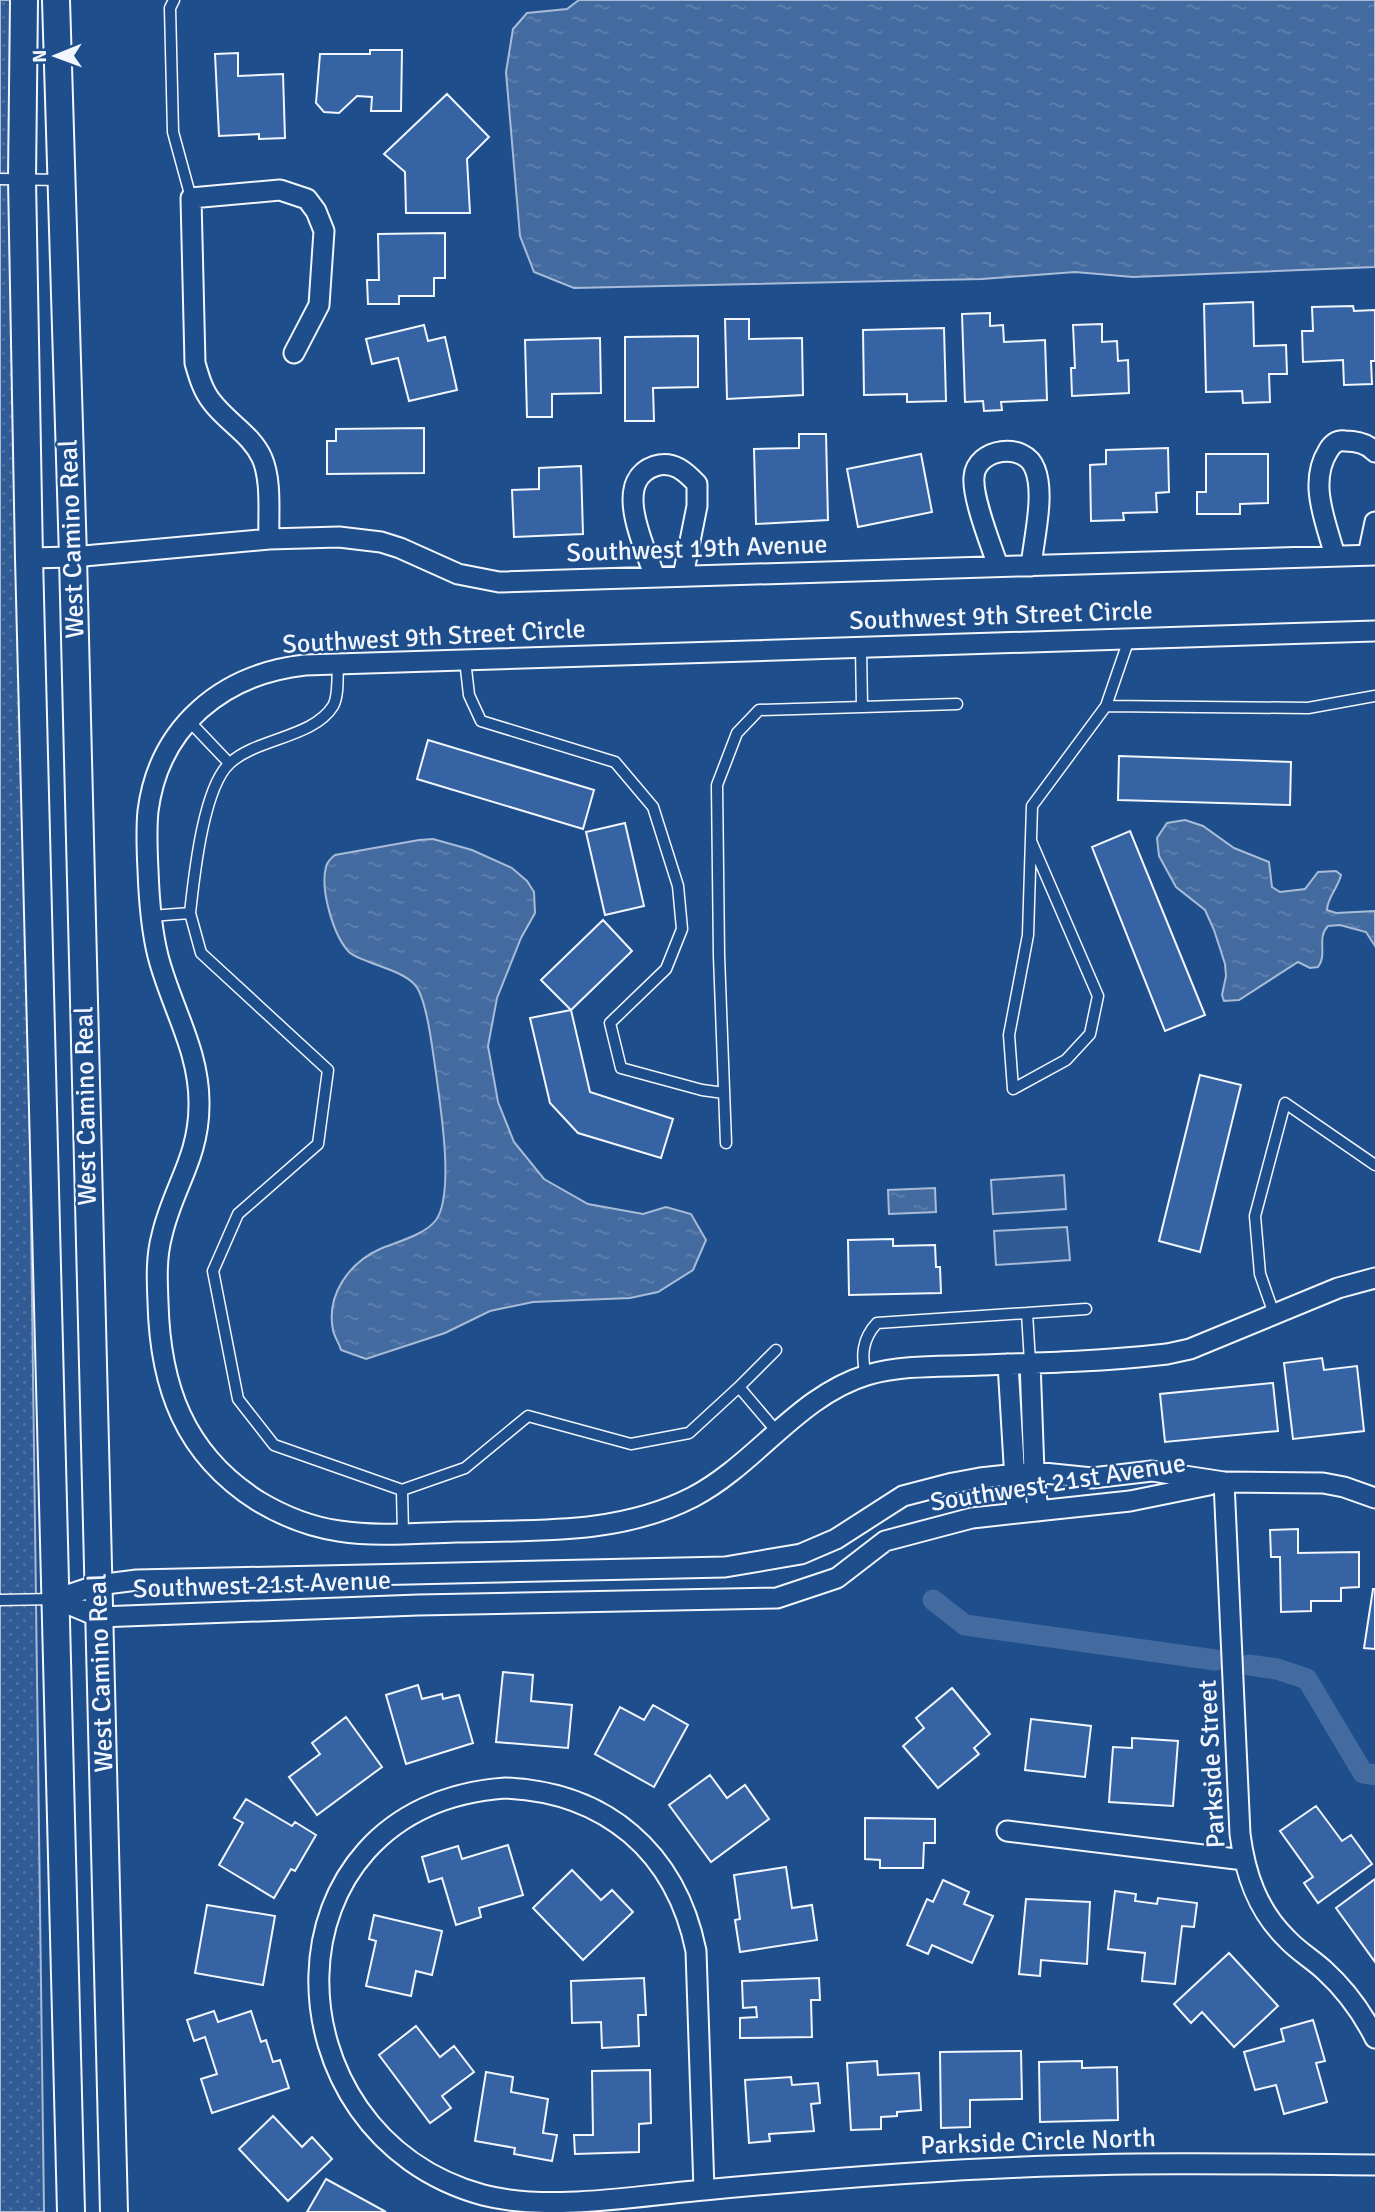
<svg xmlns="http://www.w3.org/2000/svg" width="1375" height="2212" font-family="Signika,sans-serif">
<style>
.park{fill:url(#park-dots);stroke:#a8bbd7;stroke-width:2}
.built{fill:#305b95;stroke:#a8bbd7;stroke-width:2}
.water{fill:url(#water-ripples);stroke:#a8bbd7;stroke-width:2}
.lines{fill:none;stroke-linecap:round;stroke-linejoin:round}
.canal{stroke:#446ba0;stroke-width:21}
.building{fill:#3563a3;stroke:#f2f6ff;stroke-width:2}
.lane-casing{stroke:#f2f6ff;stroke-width:13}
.street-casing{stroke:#f2f6ff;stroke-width:23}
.secondary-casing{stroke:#f2f6ff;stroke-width:30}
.lane{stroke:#1f4e8c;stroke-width:10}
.street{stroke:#1f4e8c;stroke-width:19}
.secondary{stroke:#1f4e8c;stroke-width:26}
.labels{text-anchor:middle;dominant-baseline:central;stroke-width:5;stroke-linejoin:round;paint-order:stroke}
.street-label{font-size:26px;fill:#f2f6ff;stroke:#1f4e8c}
</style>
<defs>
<pattern id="park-dots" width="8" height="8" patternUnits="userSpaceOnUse" patternTransform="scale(1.75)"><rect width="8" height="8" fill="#305b95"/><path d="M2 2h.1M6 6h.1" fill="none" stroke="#4e73a5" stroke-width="1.8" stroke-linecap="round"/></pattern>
<pattern id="water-ripples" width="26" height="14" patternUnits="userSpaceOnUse" patternTransform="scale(1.75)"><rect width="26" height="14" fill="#446ba0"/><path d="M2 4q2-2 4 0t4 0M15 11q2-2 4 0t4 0" fill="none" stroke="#5f81ae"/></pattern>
</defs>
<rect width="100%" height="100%" fill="#1f4e8c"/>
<path class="park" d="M0 0H15L44 2212H0Z"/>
<path class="built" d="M1064 1175 1066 1209 993 1214 991 1180Z
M1067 1227 1070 1260 996 1265 994 1231Z"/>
<path class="water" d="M579 0H1375V267L1133 277 1075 272 982 279 574 288 534 272 520 236 506 72 513 29 527 13 567 9Z
M1185 820 1203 826 1234 848 1269 862 1272 887 1280 892 1305 889 1318 872 1336 871 1341 875C1338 888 1327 898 1327 910L1336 913 1375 911V946L1366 932 1340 925 1328 926C1316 938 1328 954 1318 967L1310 968 1298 962 1239 1000 1224 1001 1222 995 1226 976 1225 964 1214 930 1205 910 1176 887 1159 856 1157 838 1167 823Z
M433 839 472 850 512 868 527 881 534 892 535 913 521 938 497 998 488 1046 498 1102 514 1142 544 1179 588 1204 643 1214 666 1207 691 1214 706 1240 693 1270 658 1292 630 1298 533 1302 490 1311 445 1333 366 1359 341 1350C339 1343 334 1336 333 1330 326 1295 349 1263 380 1249 396 1242 425 1235 436 1220 455 1193 440 1105 436 1073 433 1054 427 998 415 985 402 969 361 963 349 952 333 935 320 889 326 867 327 862 331 858 335 855L419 840Z
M935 1188 936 1212 889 1214 888 1190Z"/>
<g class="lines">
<path class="canal" d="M933 1600 965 1625 1215 1660
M1249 1665 1277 1669 1307 1679 1363 1773 1375 1775"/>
</g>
<path class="building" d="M370 50H402L401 111H371L372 97 357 96 339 113 324 112 316 103 320 54H370Z
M238 53V76L283 74 285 138 259 139V134L219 136 215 54Z
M447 94 489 137 467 159 470 213H406L405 172 384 154Z
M445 233V278H434V296H399V304H368L367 280H379L378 234Z
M1253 302 1254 346 1286 345 1287 374H1269L1270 402 1243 403 1242 391 1206 392 1204 304Z
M1353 306 1354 311 1375 310V361H1371L1372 384 1344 385 1343 360 1303 362 1302 331H1313L1312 307Z
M990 313V326L1003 325 1004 342 1045 340 1047 400 1001 402 1002 410 984 411 983 401 965 402 962 314Z
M725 319H749V339L802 338 803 395 727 399Z
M1102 324V342L1117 341 1118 361 1128 360 1129 393 1072 396 1071 368H1075L1073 325Z
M424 325 428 341 445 337 457 390 409 401 398 358 372 364 366 339Z
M944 328 946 401 907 402V394L864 395 863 330Z
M698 336V387L653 388 654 421H625V337Z
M600 338 601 393 552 394V417H527L525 340Z
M424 428V473L327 474V441H336V429Z
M799 434H826L828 520 756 524 754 449 799 448Z
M1168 448 1169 492 1156 493 1157 512 1123 513 1124 520 1091 521 1090 465 1106 464V450Z
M921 454 932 512 858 527 847 469Z
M1206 454H1268V503L1240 504V514H1197V492H1206Z
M581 466 583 534 514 537 512 490 539 489V468Z
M428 740 594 790 583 829 417 779Z
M1119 756 1291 762 1290 805 1118 800Z
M625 823 644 906 605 915 586 832Z
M1130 831 1205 1015 1165 1031 1092 847Z
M603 920 632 951 571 1010 541 980Z
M571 1010 590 1092 673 1119 661 1158 578 1133 550 1103 530 1018Z
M1200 1075 1241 1085 1200 1252 1159 1241Z
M893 1239V1246L935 1245 936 1267H940L941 1293 849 1295 848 1240Z
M1322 1358 1324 1370 1357 1366 1364 1431 1293 1439 1284 1363Z
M1273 1383 1278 1431 1165 1442 1160 1394Z
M1298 1529V1553L1359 1552V1587L1341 1588V1601H1311V1611L1281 1612 1280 1557H1271L1270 1530Z
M1373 1589H1375V1649L1364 1648Z
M503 1672 533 1675 531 1701 572 1705 568 1748 496 1742Z
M418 1685 422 1699 442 1694 443 1699 459 1695 473 1743 406 1764 386 1695Z
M952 1688 990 1734 974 1748 979 1754 938 1788 903 1746 924 1728 916 1718Z
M653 1705 688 1725 654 1787 595 1754 620 1707 644 1720Z
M346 1717 382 1767 317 1815 289 1777 320 1754 312 1743Z
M1031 1719 1091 1726 1085 1777 1025 1770Z
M1132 1738 1178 1741 1173 1806 1109 1802 1113 1747 1132 1748Z
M710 1775 727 1798 745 1785 769 1819 711 1862 669 1805Z
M246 1799 292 1826 295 1822 316 1835 295 1871 291 1869 274 1898 219 1865 243 1823 234 1818Z
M1316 1806 1342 1841 1351 1835 1372 1864 1318 1903 1304 1883 1313 1877 1280 1831Z
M865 1818 935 1819V1843H924L923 1868H880V1860L865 1859Z
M508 1845 523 1895 479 1908 481 1917 456 1925 442 1878 429 1882 422 1857 458 1846 462 1859Z
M786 1867 792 1908 812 1905 817 1940 740 1952 735 1920 740 1919 734 1875Z
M572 1870 601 1900 612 1890 633 1912 583 1960 533 1908Z
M1375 1879V1962L1336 1908Z
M943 1880 969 1892 964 1904 993 1916 972 1963 932 1945 928 1954 907 1945 927 1899 933 1902Z
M1115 1891 1136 1894 1135 1901 1157 1904 1158 1898 1197 1903 1194 1927 1182 1926 1175 1984 1142 1981 1145 1953 1108 1949Z
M1026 1899 1090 1902 1087 1964 1041 1960 1040 1976 1019 1974Z
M207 1905 275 1916 263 1985 195 1973Z
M374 1915 442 1931 432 1975 416 1971 411 1996 366 1986 376 1941 369 1939Z
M1229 1953 1278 2006 1234 2047 1202 2012 1191 2023 1174 2004Z
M644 1978 646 2015H638L639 2046 602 2048 601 2022 572 2023 571 1981Z
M819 1978 820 2000H811L812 2037 740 2038V2018L757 2017 756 2007 743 2008 742 1981Z
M214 2011 218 2022 251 2011 261 2042 266 2040 273 2062 280 2060 289 2088 212 2113 201 2079 217 2074 205 2037 194 2041 187 2020Z
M1313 2020 1325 2061 1316 2063 1327 2102 1284 2114 1276 2085 1255 2090 1244 2052 1284 2041 1281 2029Z
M416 2026 440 2057 454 2046 474 2072 442 2096 451 2108 430 2123 379 2055Z
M1021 2051 1022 2099 970 2100V2127L941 2128 940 2052Z
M877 2061 878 2075 919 2073 921 2110 897 2112V2116L881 2117V2129L851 2130 847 2063Z
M1082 2061V2068L1117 2067 1118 2120 1040 2122 1039 2062Z
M650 2070 651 2123 639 2124V2152L575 2154 574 2135H593L592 2071Z
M486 2072 513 2077 511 2092 548 2099 543 2133 557 2135 552 2161 514 2154 515 2148 475 2141Z
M791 2077 792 2085 818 2083 820 2103 811 2104 814 2131 769 2134 770 2141 749 2143 745 2080Z
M273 2116 302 2147 312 2137 332 2159 288 2201 239 2149Z
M326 2179 386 2212H307Z"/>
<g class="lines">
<defs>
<path id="lane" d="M174 0 170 8 173 132 191 198
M0 179 61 180
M1129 639 1106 706 1308 708 1375 696
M861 647 862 707 957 704
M465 660 469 695 481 721 615 762 653 807 678 886 682 929 666 969 610 1023 621 1068 702 1090 724 1093
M189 721 229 763
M1031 841 1098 996 1090 1034 1066 1060 1013 1089 1009 1035 1028 935 1032 806 1106 706
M190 913C194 877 203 787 230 763 257 738 313 738 333 706 339 696 337 676 338 664
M151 916 190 913 201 953 328 1070 318 1144 238 1214 213 1271 238 1399 274 1445 402 1490
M726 1143 719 956 717 785 737 733 759 710 862 707
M1027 1313 1030 1362
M1274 1314 1260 1274 1255 1216 1285 1103 1375 1165
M776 1350 739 1387 778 1433
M866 1376C861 1356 862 1339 877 1323L1086 1309
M403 1533 402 1490 465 1468 528 1416 631 1444 689 1433 739 1387
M0 1600 55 1599"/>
<path id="street" d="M269 539C268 514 272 481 262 458 251 434 228 423 212 402 203 391 199 377 195 363L191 198 280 190 307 199 316 211 324 231 319 305 294 353
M1368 555 1375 522
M1335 556C1326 522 1308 483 1328 451 1332 444 1337 440 1345 441 1356 441 1368 444 1375 452
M29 558 73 557 269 539 339 537 381 542 400 548 458 574 499 582 1375 555
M998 566C991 545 972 498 974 477 976 448 1025 441 1035 469 1045 494 1034 538 1031 566
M655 577C645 547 611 481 655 466 673 460 686 472 697 484V506L683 576
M1375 631 305 665C223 674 159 726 148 811 146 831 147 850 148 870 149 899 151 928 158 956 171 1007 200 1051 199 1105 199 1158 173 1187 162 1235 156 1257 157 1279 158 1302 160 1386 184 1454 258 1501 283 1516 311 1527 339 1531 377 1537 417 1533 456 1532 537 1530 619 1535 693 1497 756 1464 798 1396 867 1375 904 1364 945 1367 983 1365 1044 1363 1107 1361 1167 1354L1190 1349 1338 1288 1375 1278
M1030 1362 1034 1472 1038 1511
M1008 1364 1017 1513
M1224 1482 1240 1834C1245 1873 1257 1910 1287 1939 1298 1951 1312 1959 1324 1970 1346 1990 1362 2012 1375 2038
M56 1599 98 1585 137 1580 725 1567 801 1554 836 1539 903 1496 953 1483 980 1478 1034 1472 1092 1478 1152 1471 1224 1482 1323 1483 1344 1487 1375 1498
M56 1599 99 1617 418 1605 777 1598 837 1578 885 1541 972 1518 1130 1501 1209 1485
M505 1788C606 1792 676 1852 696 1951L704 2190C636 2196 549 2212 483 2195 263 2135 258 1806 505 1788Z
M1007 1831 1244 1860
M704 2190C811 2180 917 2171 1023 2167 1140 2162 1258 2164 1375 2165"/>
<path id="secondary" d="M24 0 22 179 29 558 71 2212
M56 0 73 557 114 2212"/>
</defs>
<use href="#lane" class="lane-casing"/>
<use href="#street" class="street-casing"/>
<use href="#secondary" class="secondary-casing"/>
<use href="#lane" class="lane"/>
<use href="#street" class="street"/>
<use href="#secondary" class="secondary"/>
</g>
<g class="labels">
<g class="street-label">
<text transform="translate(72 539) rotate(-92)">West Camino Real</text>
<text transform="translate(697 549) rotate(-2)">Southwest 19th Avenue</text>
<text transform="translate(1001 616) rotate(-2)">Southwest 9th Street Circle</text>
<text transform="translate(434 637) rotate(-3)">Southwest 9th Street Circle</text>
<text transform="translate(86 1106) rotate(-91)">West Camino Real</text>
<text transform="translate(1058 1483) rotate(-9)">Southwest 21st Avenue</text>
<text transform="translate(262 1585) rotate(-2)">Southwest 21st Avenue</text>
<text transform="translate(101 1673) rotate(-92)">West Camino Real</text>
<text transform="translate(1212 1764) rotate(-93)">Parkside Street</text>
<text transform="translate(1038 2142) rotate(-2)">Parkside Circle North</text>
</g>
</g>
<g transform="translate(56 56) rotate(269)" stroke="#1f4e8c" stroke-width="5" paint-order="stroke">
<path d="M0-5L12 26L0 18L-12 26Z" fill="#f2f6ff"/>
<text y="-10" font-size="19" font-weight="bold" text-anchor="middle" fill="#f2f6ff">N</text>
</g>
</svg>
